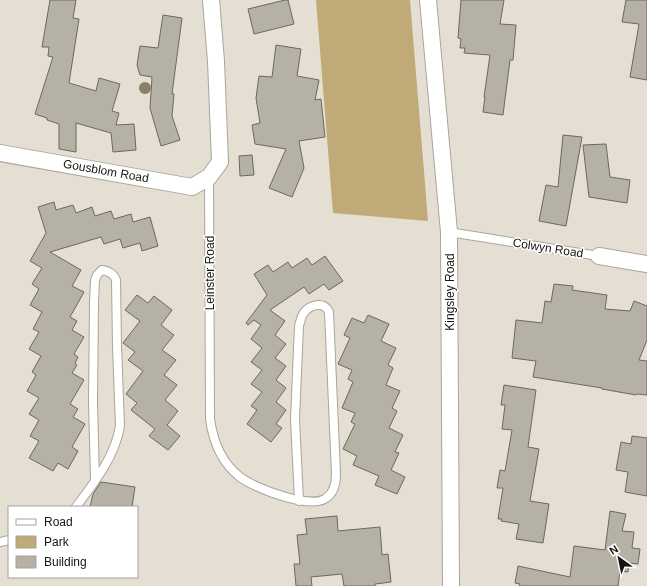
<svg xmlns="http://www.w3.org/2000/svg" width="647" height="586" font-family="Arial,sans-serif">
<style>
.green{fill:#c0aa77}
.building{fill:#b6b1a5;stroke:#6d685e}
.lines{fill:none;stroke-linecap:round;stroke-linejoin:round}
.lane-casing{stroke:#aaa59a;stroke-width:10}
.street-casing{stroke:#aaa59a;stroke-width:18}
.lane{stroke:#fff;stroke-width:8}
.street{stroke:#fff;stroke-width:16}
.tree{fill:#8b8064}
.labels{text-anchor:middle;dominant-baseline:central;stroke-width:3;stroke-linejoin:round;paint-order:stroke}
.street-label{font-size:12px;fill:#161410;stroke:#fff}
</style>
<rect width="100%" height="100%" fill="#e4ded3"/>
<path class="green" d="M316 0H410L428 221 333 213Z"/>
<path class="building" d="M50 0H76L73 18 79 19 69 83 96 91 99 78 120 84 112 111 119 113 116 125 134 124 136 150 113 152 111 133 76 123V152L59 149V124L47 120V118L35 114 53 57 48 56 49 47H42Z
M285 0H288L294 24 254 34 248 9Z
M461 0H504L500 24 516 25 513 60H510L503 115 483 112 485 97H484L490 55 464 53 465 48H460L461 39 458 38Z
M626 0H647V80L630 77 639 24 622 22Z
M163 15 182 18 172 94H174L172 116 180 140 161 146 150 108 152 77 140 75 137 65 140 46 158 48Z
M276 45 301 49 297 76 319 80 315 100 321 99 325 137 299 141 304 168 292 197 269 188 286 149 255 144 252 125 260 123 256 98 259 76 272 77Z
M563 135 582 137 566 226 539 221 546 185 558 187Z
M606 144 610 177 630 180 627 203 589 197 583 145Z
M252 155 254 175 240 176 239 156Z
M54 202 56 210 73 205 76 213 92 207 95 216 111 211 114 219 131 214 133 222 150 217 158 246 142 251 140 243 123 248 120 239 104 244 101 237 50 252 81 270 72 286 84 292 70 317 77 321 72 330 84 337 74 354 78 357 75 363 77 365 72 373 84 380 70 404 78 409 73 417 85 424 72 447 78 451 68 469 58 463 53 471 29 458 39 441 30 436 39 420 29 414 39 398 27 391 36 375 32 372 41 356 29 349 39 332 33 329 42 312 30 305 39 289 32 284 42 268 30 261 46 233 38 207Z
M325 256 343 281 329 290 324 284 309 294 304 287 270 310 285 321 275 335 286 344 275 358 286 366 276 380 286 388 276 402 286 410 276 424 282 428 271 442 247 424 257 410 251 406 262 392 251 384 262 370 251 362 262 348 251 339 261 325 254 320 248 325 246 323 267 295 254 274 268 265 273 272 288 262 292 268 307 258 312 265Z
M554 284 573 286 572 290 607 295 605 309 630 311 634 301 647 306V340L639 360 647 361V395L637 394 636 395 602 389V388L533 377 536 361 512 358 516 320 542 323 545 301 551 302Z
M137 295 148 303 154 296 172 310 161 325 174 335 162 350 176 360 164 375 177 385 165 400 178 411 167 425 180 436 168 450 149 436 155 429 131 410 137 403 126 394 143 371 128 360 135 352 123 343 140 321 125 310Z
M368 315 389 324 381 341 396 348 388 365 393 368 386 385 400 391 392 408 397 411 389 428 403 435 395 452 399 453 391 470 405 477 397 494 375 485 379 476 353 465 357 456 343 449 355 424 351 422 355 413 342 408 353 382 348 379 352 370 338 364 350 338 344 335 352 318 364 323Z
M504 385 536 390 528 447 539 449 530 501 549 504 543 543 516 539 519 524 501 521 502 519H498L503 488H497L500 470 505 471 512 430 502 429 505 405H501Z
M632 436 647 438V496L625 492 628 472 616 470 621 442 631 444Z
M101 482 135 487 132 507H90L93 494Z
M610 511 626 514 622 531 634 532 632 548 640 549 638 564 629 563 628 572 620 571 618 586H519L520 584 515 583 518 566 570 577 574 546 605 550Z
M337 516 338 531 380 527 382 555 388 554 391 582 375 584V586H344L342 574 311 577 312 586H296L294 564H300L297 535 307 534 305 519Z"/>
<g class="lines">
<defs>
<path id="lane" d="M209 177 210 419C213 441 222 463 240 477 254 488 311 510 326 498 334 493 336 482 336 474L329 312C324 300 309 305 303 314 301 318 300 322 299 326L295 419 299 501
M449 232 599 256
M76 507C94 483 115 457 120 426L117 346 116 280C114 274 109 271 102 270L97 275 95 280 94 303 93 402 95 479
M0 542 9 540"/>
<path id="street" d="M428 0 449 232 451 586
M0 153 192 187 209 177 220 162 216 61 211 0
M599 256 647 264"/>
</defs>
<use href="#lane" class="lane-casing"/>
<use href="#street" class="street-casing"/>
<use href="#lane" class="lane"/>
<use href="#street" class="street"/>
</g>
<circle class="tree" cx="145" cy="88" r="6"/>
<g class="labels">
<g class="street-label">
<text transform="translate(106 171) rotate(10)">Gousblom Road</text>
<text transform="translate(548 248) rotate(9)">Colwyn Road</text>
<text transform="translate(210 273) rotate(-90)">Leinster Road</text>
<text transform="translate(450 292) rotate(-90)">Kingsley Road</text>
</g>
</g>
<rect x="8" y="506" width="130" height="72" fill="#ffffff" stroke="#a2a19f"/>
<rect x="16" y="519" width="20" height="6" fill="#ffffff" stroke="#a2a19f"/>
<text x="44" y="526" font-size="12" fill="#161410">Road</text>
<rect x="16" y="536" width="20" height="12" fill="#c0aa77" stroke="#a2a19f"/>
<text x="44" y="546" font-size="12" fill="#161410">Park</text>
<rect x="16" y="556" width="20" height="12" fill="#b6b1a5" stroke="#a2a19f"/>
<text x="44" y="566" font-size="12" fill="#161410">Building</text>
<g transform="translate(619 558) rotate(327)" stroke="#ffffff" stroke-width="3" paint-order="stroke">
<path d="M0-3L7 15L0 10L-7 15Z" fill="#161410"/>
<text y="-6" font-size="11" font-weight="bold" text-anchor="middle" fill="#161410">N</text>
</g>
</svg>
